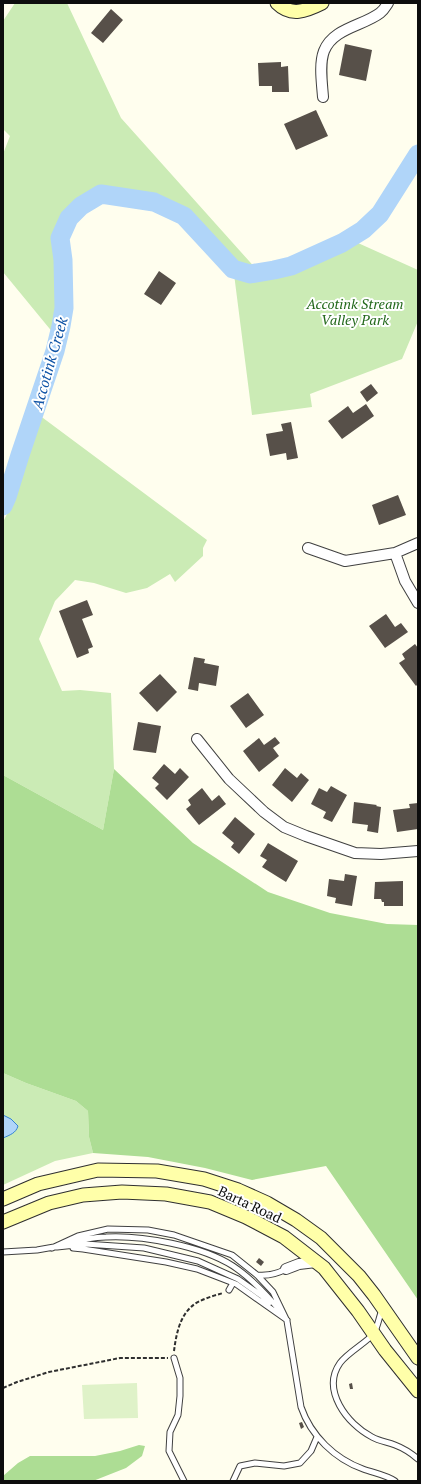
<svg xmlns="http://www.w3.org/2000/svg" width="421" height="1484" font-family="'PT Serif',serif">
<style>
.green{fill:#cbebb5}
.forest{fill:#addd94}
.pitch{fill:#dff2c8}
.water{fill:#b0d5f9;stroke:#3382d4}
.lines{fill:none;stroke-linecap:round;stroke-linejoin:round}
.river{stroke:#b0d5f9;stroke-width:19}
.building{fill:#575049}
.lane-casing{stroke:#404040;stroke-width:7}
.street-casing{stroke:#404040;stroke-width:12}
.secondary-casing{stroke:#2f2f2f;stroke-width:15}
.path{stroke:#2f2f2f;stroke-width:2;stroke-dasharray:4 2;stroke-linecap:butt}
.lane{stroke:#fff;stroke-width:5}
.street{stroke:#fff;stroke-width:10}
.secondary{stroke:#ffffa9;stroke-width:13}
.labels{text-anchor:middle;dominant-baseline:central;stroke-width:4;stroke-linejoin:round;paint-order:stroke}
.park-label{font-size:14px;font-style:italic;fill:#22681a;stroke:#fff}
.street-label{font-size:14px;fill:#0d0d0d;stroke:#fff}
.water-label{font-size:15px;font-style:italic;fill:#1054a6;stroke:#fff}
</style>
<rect width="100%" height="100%" fill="#fffeee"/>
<path class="green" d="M15 3H67L121 118 266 280 358 243 418 270V321L402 359 310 394 312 407 252 415 234 274 170 208 95 199 66 227 71 319 63 345 3 272V154L10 136 3 129V21Z
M39 415 207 540 203 548V556L175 582 170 574 147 588 126 593 94 583 75 580 55 601 39 639 62 691 80 690 111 693 114 769 103 830 3 775V522L11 506Z
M3 1073 26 1083 76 1101 88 1111 89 1137 93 1153 55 1161 3 1185Z"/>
<path class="forest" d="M114 769 193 843 268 892 330 913 387 924 418 925V1300L326 1166 252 1180 205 1168 148 1157 93 1153 89 1137 88 1111 76 1101 26 1083 3 1073V775L103 830Z
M139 1445 145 1446 142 1456 126 1468 93 1481H3V1476L18 1463 30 1456H95L120 1451Z"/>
<path class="pitch" d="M137 1383 138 1418 84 1419 82 1385Z"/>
<path class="water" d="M3 1115 11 1119 18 1126C16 1133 10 1135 3 1138Z"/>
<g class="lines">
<path class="river" d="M3 506 7 497 20 455 55 351 61 326 64 308 63 260 60 238 69 218 81 206 101 194 154 202 184 216 233 269 250 274 274 270 291 266 342 243 363 230 380 214 418 154"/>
</g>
<path class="building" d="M111 9 123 20 103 43 91 33Z
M345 44 372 50 366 81 339 75Z
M281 62V67L288 66 289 92H272V86H259L258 63Z
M316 110 328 136 296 150 284 124Z
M159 271 176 283 161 305 144 294Z
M371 384 378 393 367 402 360 392Z
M366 404 374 416 342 439 328 421 348 406 353 413Z
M291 422 298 458 287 460 286 453 270 456 266 434 283 431 281 424Z
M398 495 406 515 379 525 372 505Z
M87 600 93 615 82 619 93 647 88 649 89 653 77 658 59 611Z
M386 614 395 627 401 623 408 632 385 648 369 626Z
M415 644 418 648V684L416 686 399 663 405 659 402 654Z
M194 657 205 659 204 663 219 666 216 686 199 683 198 691 188 689Z
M160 674 177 692 157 712 139 693Z
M248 693 264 715 246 728 230 706Z
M138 722 161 726 156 753 133 750Z
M275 737 280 743 273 748 279 756 259 772 243 751 259 738 264 745Z
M164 764 175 774 180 768 189 777 167 800 155 788 159 784 152 778Z
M285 768 297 778 301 773 309 780 292 802 272 785Z
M331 786 347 795 332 822 323 818 326 812 311 804 319 788 327 792Z
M202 788 212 801 219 795 226 804 199 825 186 809 191 805 188 800Z
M354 802 377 805 376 806 381 807 378 833 367 831 368 825 352 823Z
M418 803V829L397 832 393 810 410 808 409 804Z
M235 817 255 834 239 854 231 847 234 843 222 833Z
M268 843 298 861 286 882 262 867 267 860 260 856Z
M345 874 357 876 352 906 335 903 336 898 327 896 329 879 344 881Z
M403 881V906H384V902H382L381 899H374L375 882Z
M259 1258 264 1262 261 1266 256 1262Z
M352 1383 353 1389H350L349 1384Z
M302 1422 304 1427 301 1429 299 1423Z"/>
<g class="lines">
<defs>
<path id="lane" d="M67 1244C80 1240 93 1237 106 1237 142 1235 202 1246 233 1266 251 1278 267 1295 281 1312
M57 1247 85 1244 144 1248 198 1261 238 1279 262 1296 269 1303
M52 1248 78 1236 108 1229 148 1230 174 1235 232 1255 257 1275 273 1292 287 1321 301 1407C311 1436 335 1459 363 1469 374 1473 386 1475 395 1481
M73 1248 83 1249 166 1262 197 1269 236 1284 287 1320
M3 1252 37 1250 54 1247
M257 1275C268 1276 277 1274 286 1269
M229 1290 233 1283
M382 1310C379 1317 378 1326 374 1333 369 1341 348 1352 340 1363 321 1390 347 1424 372 1437 379 1441 387 1442 395 1445 403 1448 411 1453 418 1459
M174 1358 180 1378V1396L178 1415 170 1432 169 1451 184 1481
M233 1481 240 1466 255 1463 284 1466 300 1463 311 1451 317 1437"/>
<path id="street" d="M323 97C322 83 319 64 324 51 333 28 363 26 380 13 384 10 386 6 388 3
M308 548 345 561 395 553 418 543
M395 553 405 581 418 603
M197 739 229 779 264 812 284 827 306 836 355 853 381 854 418 851
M286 1269 299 1264 316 1262"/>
<path id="secondary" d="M277 3C291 17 306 11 322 3
M3 1199 38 1184 98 1170 157 1171 204 1179 238 1190 267 1203 296 1220 321 1238 359 1276 374 1295 418 1358
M3 1222 49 1203 83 1195 122 1192 166 1194 210 1202 246 1217 284 1237 324 1268 358 1311 385 1350 418 1391"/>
</defs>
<use href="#lane" class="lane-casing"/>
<use href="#street" class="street-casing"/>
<use href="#secondary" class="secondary-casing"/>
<path class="path" d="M174 1351C176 1336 179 1318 191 1307 198 1300 213 1296 223 1293
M3 1388 17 1382 49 1372 120 1358H168"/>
<use href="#lane" class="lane"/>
<use href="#street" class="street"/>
<use href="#secondary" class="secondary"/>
</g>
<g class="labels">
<g class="park-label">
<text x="355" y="303">Accotink Stream<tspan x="355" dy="16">Valley Park</tspan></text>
</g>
<g class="street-label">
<text transform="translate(250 1204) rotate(25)">Barta Road</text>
</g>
<g class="water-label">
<text transform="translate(49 363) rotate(-74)">Accotink Creek</text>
</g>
</g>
<rect width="421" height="1484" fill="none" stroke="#0d0d0d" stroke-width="8"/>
</svg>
